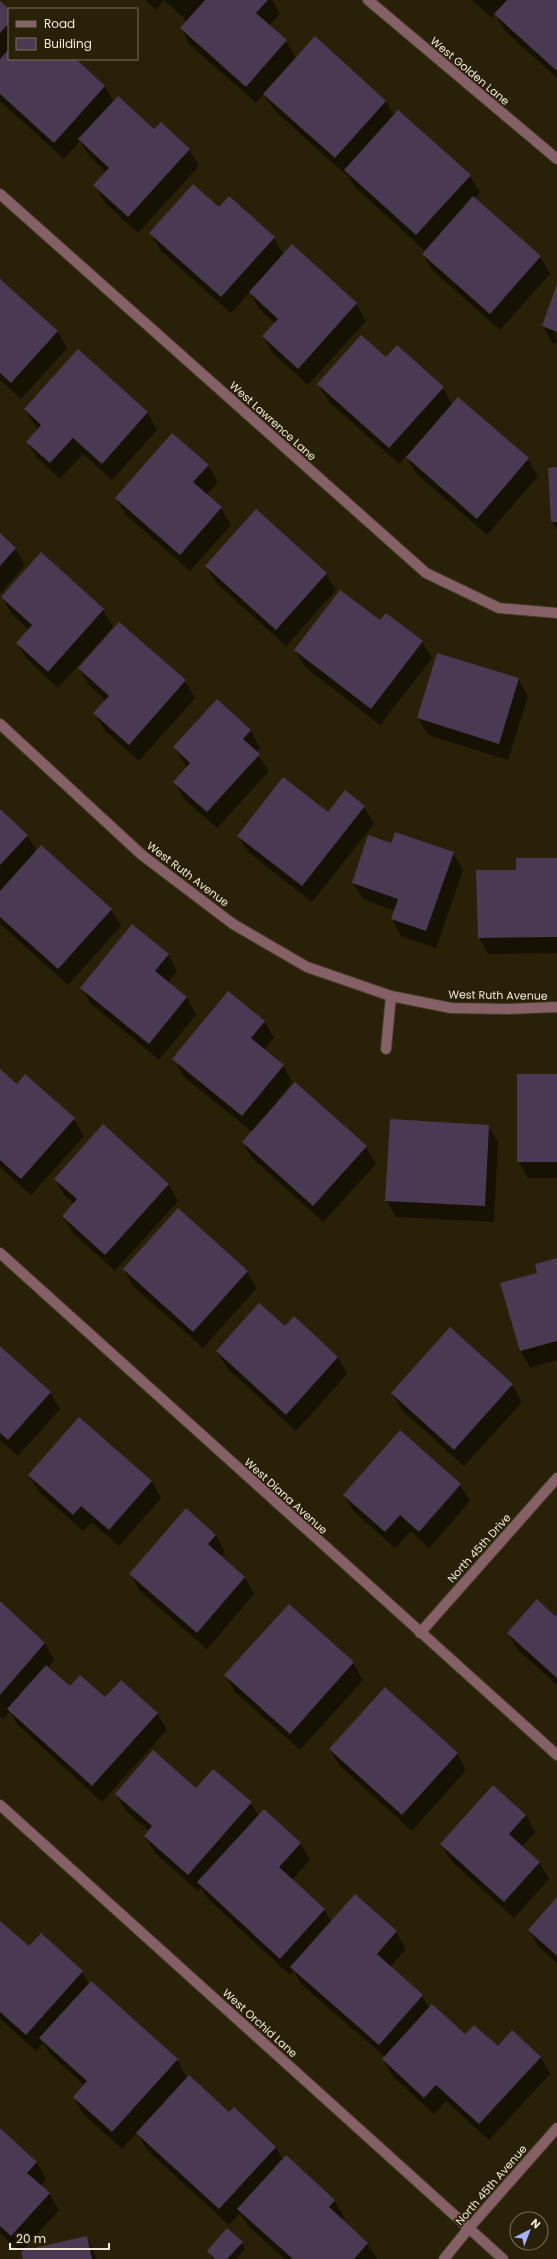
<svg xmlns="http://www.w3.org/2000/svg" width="557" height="2259" font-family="Poppins,sans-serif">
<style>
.shadow{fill:#0007}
.building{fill:#493952}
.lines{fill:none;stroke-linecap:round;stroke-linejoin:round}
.minor-casing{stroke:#443c25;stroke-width:12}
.minor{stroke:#856067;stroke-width:10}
.labels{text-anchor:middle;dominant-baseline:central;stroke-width:3.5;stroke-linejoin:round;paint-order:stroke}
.street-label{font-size:11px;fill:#efeadb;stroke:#282007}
</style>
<rect width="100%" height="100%" fill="#282007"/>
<path class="shadow" d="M145 0H272L280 14 269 26 286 41 296 58 386 101 394 116 470 176 480 192 474 199 540 257 550 274 500 330 432 270 423 254 425 251 355 187 346 173 345 174 274 110 264 94 256 103 190 45 181 28 187 21 164 0 156 10Z
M472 0H557V78L505 31 495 14 492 18Z
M0 3 9 11V59H74L105 87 114 102 155 131 189 149 199 166 138 233 104 202 95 185 107 173 89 156 80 141 64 159 0 101Z
M219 208 274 238 284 255 292 246 356 304 366 321 308 385 273 353 263 336 275 323 259 309 250 292 231 313 160 250 151 233Z
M0 280 57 331 67 348 21 399 0 380Z
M557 286V331L555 330 557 344 552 343 543 326Z
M78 350 148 413 157 430 112 480 83 454 60 479 37 458 27 442 38 430 25 410Z
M386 358 443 388 452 405 458 398 528 459 538 476 487 535 417 474 406 456 399 464 328 401 318 384Z
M208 465 218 482 206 495 221 508 231 525 190 571 126 515 116 498Z
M557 468V530L552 522Z
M0 535 16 549 25 565 0 594Z
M41 554 103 610 113 627 58 688 27 659 17 643 29 630 12 614 2 597Z
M206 566 326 574 336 590 286 646 216 583Z
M380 622 422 642 432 658 380 725 305 667 295 650Z
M119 623 185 681 195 698 139 761 104 730 95 713 106 701 89 685 79 669Z
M437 654 518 679 528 696 508 760 428 735 418 718Z
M217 700 251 731 260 748 256 752 269 771 217 828 184 799 175 782 187 768 174 747Z
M364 807 374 824 312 902 248 852 238 836 328 813Z
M0 810 27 835 37 852 111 910 121 926 68 985 0 924Z
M392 845 453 853 463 870 436 948 401 936 392 919 395 911 363 899 353 883Z
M557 859V953L488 954 479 937 517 871Z
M168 954 177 971 168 983 187 998 196 1015 159 1060 91 1004 82 988Z
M228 992 265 1022 274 1038 264 1050 283 1065 292 1082 278 1100 366 1147 376 1164 323 1222 252 1158 243 1142 252 1132 183 1076 174 1059Z
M0 1070 17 1085 74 1119 84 1136 31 1195 0 1167Z
M557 1075V1178H528L518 1161Z
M488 1126 498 1142 494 1222 396 1217 386 1200Z
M55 1179 168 1184 178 1201 115 1271 73 1233 63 1216 74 1204 65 1196Z
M178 1209 247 1272 257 1288 203 1348 133 1286 124 1269Z
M557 1259V1360L530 1368 521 1351 502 1284 539 1274Z
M285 1327 338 1357 347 1374 296 1431 227 1368 217 1351Z
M450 1329 512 1385 522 1402 464 1466 402 1410 392 1393Z
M0 1347 50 1392 60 1409 18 1456 0 1440Z
M29 1475 152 1481 161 1498 119 1546 91 1522 83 1531 39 1492Z
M460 1485 470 1501 429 1548 411 1531 395 1548 354 1512 344 1495Z
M186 1510 216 1535 225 1552 221 1557 245 1578 254 1594 207 1649 140 1591 130 1574Z
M0 1603 45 1643 54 1660 48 1668 70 1688 157 1713 167 1730 102 1802 18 1725 10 1712 3 1719 0 1716Z
M289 1605 353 1663 363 1680 300 1750 235 1692 226 1675Z
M557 1616V1685L518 1650 508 1633Z
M330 1750 457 1753 466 1770 412 1831 340 1766Z
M196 1790 251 1803 259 1816 265 1810 301 1844 310 1860 292 1880 324 1909 331 1922 355 1895 396 1932 406 1949 390 1967 422 1996 429 2008 466 2035 498 2048 541 2057 550 2074 489 2140 446 2101 434 2114 392 2076 383 2059 385 2057 301 1984 294 1970 290 1975 208 1899 201 1888 198 1891 155 1853 145 1836 149 1831 126 1811 116 1794Z
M526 1815 535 1832 522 1847 539 1862 549 1879 514 1918 451 1861 441 1844Z
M557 1898V1963L538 1946 529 1930Z
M0 1922 29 1948 82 1972 89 1984 177 2060 187 2078 229 2113 276 2147 283 2160 334 2200 344 2217 341 2220 367 2243 377 2259H285L248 2226 240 2213 229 2225 147 2150 137 2132 122 2149 83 2114 74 2097 84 2085 50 2054 43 2043 36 2051 0 2019Z
M0 2129 37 2162 46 2179 40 2186 49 2193 59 2210 21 2252 0 2233Z
M86 2237 97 2259H24Z
M242 2243 245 2249 236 2259H213L208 2251Z"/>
<path class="building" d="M205 0H268L256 13 287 40 246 87 180 28Z
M507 0H557V71L494 14Z
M0 1 9 9V23L0 33Z
M315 36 386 101 335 158 263 94Z
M9 49V59H76L105 86 54 143 0 94V59Z
M118 96 154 129 161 122 190 149 128 217 93 185 109 168 78 139Z
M398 110 471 175 416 235 344 170Z
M193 184 219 207 229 196 275 237 221 297 149 233Z
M473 196 541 256 490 314 422 254Z
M292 244 357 303 298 369 262 336 278 319 249 292Z
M0 279 58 331 11 383 0 373Z
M557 284V332L542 326Z
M361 335 386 357 397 345 444 387 389 448 317 384Z
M78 349 148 412 102 464 73 438 50 463 26 442 41 425 24 409Z
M458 397 529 458 477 519 406 457Z
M172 433 209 465 193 482 222 507 180 555 115 498Z
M557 467V522H551L548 468Z
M256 509 327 573 276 630 205 566Z
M0 533 16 548 0 566Z
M41 552 104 609 48 672 16 643 32 625 1 597Z
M340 590 380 620 386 613 423 641 371 709 294 650Z
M119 622 186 680 129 745 93 713 109 696 78 668Z
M437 653 519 678 499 744 417 718Z
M217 699 251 730 243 739 260 754 207 812 173 782 190 763 173 747Z
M283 777 328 812 345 790 365 806 302 886 237 836Z
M0 809 28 835 0 865Z
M395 832 454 852 426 931 391 919 398 899 352 883 368 835 391 843Z
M41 845 112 909 58 969 0 917V891Z
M516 858H557V937L478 938 476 870H516Z
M132 924 169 954 155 971 187 997 149 1044 80 988Z
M228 991 265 1021 251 1038 284 1065 242 1116 172 1059Z
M0 1069 17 1084 25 1074 75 1118 21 1179 0 1160Z
M517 1074H557V1162H517Z
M295 1082 367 1146 313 1206 242 1142Z
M390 1119 489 1125 485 1206 385 1201Z
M103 1124 169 1184 105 1255 62 1216 77 1199 54 1179Z
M178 1208 248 1271 193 1332 123 1269Z
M557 1258V1341L520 1351 500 1283 537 1273 535 1264Z
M259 1303 285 1326 294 1316 338 1357 286 1415 216 1351Z
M450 1327 513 1384 454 1450 391 1393Z
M0 1346 51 1392 8 1440 0 1433Z
M79 1417 152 1481 109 1530 81 1506 73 1515 28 1475Z
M400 1430 461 1484 419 1532 400 1515 385 1532 343 1495Z
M186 1508 216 1535 208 1544 245 1577 197 1633 129 1574Z
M537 1599 555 1616 557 1614V1678L507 1633Z
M0 1601 45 1643 0 1695Z
M289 1604 354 1662 290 1734 224 1675Z
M46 1665 70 1686 80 1675 105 1697 121 1680 158 1713 92 1786 7 1709Z
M385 1687 458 1753 402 1815 329 1749Z
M153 1750 196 1788 213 1769 252 1802 188 1875 144 1836 152 1826 115 1794Z
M493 1785 526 1815 509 1834 540 1862 504 1902 440 1844Z
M264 1809 301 1843 279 1867 325 1909 280 1959 197 1882Z
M355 1894 397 1931 377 1954 423 1995 379 2045 290 1967Z
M557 1897V1956L528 1930Z
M0 1921 29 1946 41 1933 83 1971 26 2035 0 2012Z
M91 1981 178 2059 112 2132 73 2097 87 2081 39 2038Z
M432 2004 465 2034 474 2025 498 2046 512 2030 541 2057 479 2124 436 2085 424 2098 382 2059Z
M189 2075 229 2112 234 2107 276 2147 219 2209 136 2133Z
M0 2128 37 2162 27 2173 50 2193 11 2236 0 2226Z
M286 2155 335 2200 329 2207 368 2243 354 2259H293L237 2209Z
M227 2228 243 2242 227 2259H215L207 2251Z
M87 2236 92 2259H23L21 2251Z"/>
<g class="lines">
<defs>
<path id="minor" d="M368 0 557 159
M0 194 426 573 499 608 557 613
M0 724 142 855 233 924 307 967 391 996 451 1008 507 1009 557 1007
M386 1049 391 996
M0 1253 557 1755
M420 1633 557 1478
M0 1805 503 2259
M444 2259 469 2228 557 2128"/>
</defs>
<use href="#minor" class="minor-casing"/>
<use href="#minor" class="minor"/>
</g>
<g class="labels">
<g class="street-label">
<text transform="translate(470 71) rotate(40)">West Golden Lane</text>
<text transform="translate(273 421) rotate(42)">West Lawrence Lane</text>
<text transform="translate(188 874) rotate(37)">West Ruth Avenue</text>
<text transform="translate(498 995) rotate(1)">West Ruth Avenue</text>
<text transform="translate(286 1496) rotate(42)">West Diana Avenue</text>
<text transform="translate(479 1548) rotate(-48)">North 45th Drive</text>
<text transform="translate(260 2023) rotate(42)">West Orchid Lane</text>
<text transform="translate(491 2185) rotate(-49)">North 45th Avenue</text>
</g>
</g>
<rect x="8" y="8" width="130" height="52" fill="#282007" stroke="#78715c"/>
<rect x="16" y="21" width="20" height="6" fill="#856067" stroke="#78715c"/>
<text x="44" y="28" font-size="12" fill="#efeadb">Road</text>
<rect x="16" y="38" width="20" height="12" fill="#493952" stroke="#78715c"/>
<text x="44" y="48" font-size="12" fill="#efeadb">Building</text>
<g transform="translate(529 2231) rotate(42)"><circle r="19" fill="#282007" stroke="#78715c"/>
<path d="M0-3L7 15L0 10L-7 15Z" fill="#a4b1fc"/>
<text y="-6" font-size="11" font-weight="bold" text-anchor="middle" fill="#efeadb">N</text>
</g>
<path d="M10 2243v6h99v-6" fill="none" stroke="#efeadb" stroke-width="2"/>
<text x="16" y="2243" font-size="12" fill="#efeadb" stroke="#282007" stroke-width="3" paint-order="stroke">20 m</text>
</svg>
